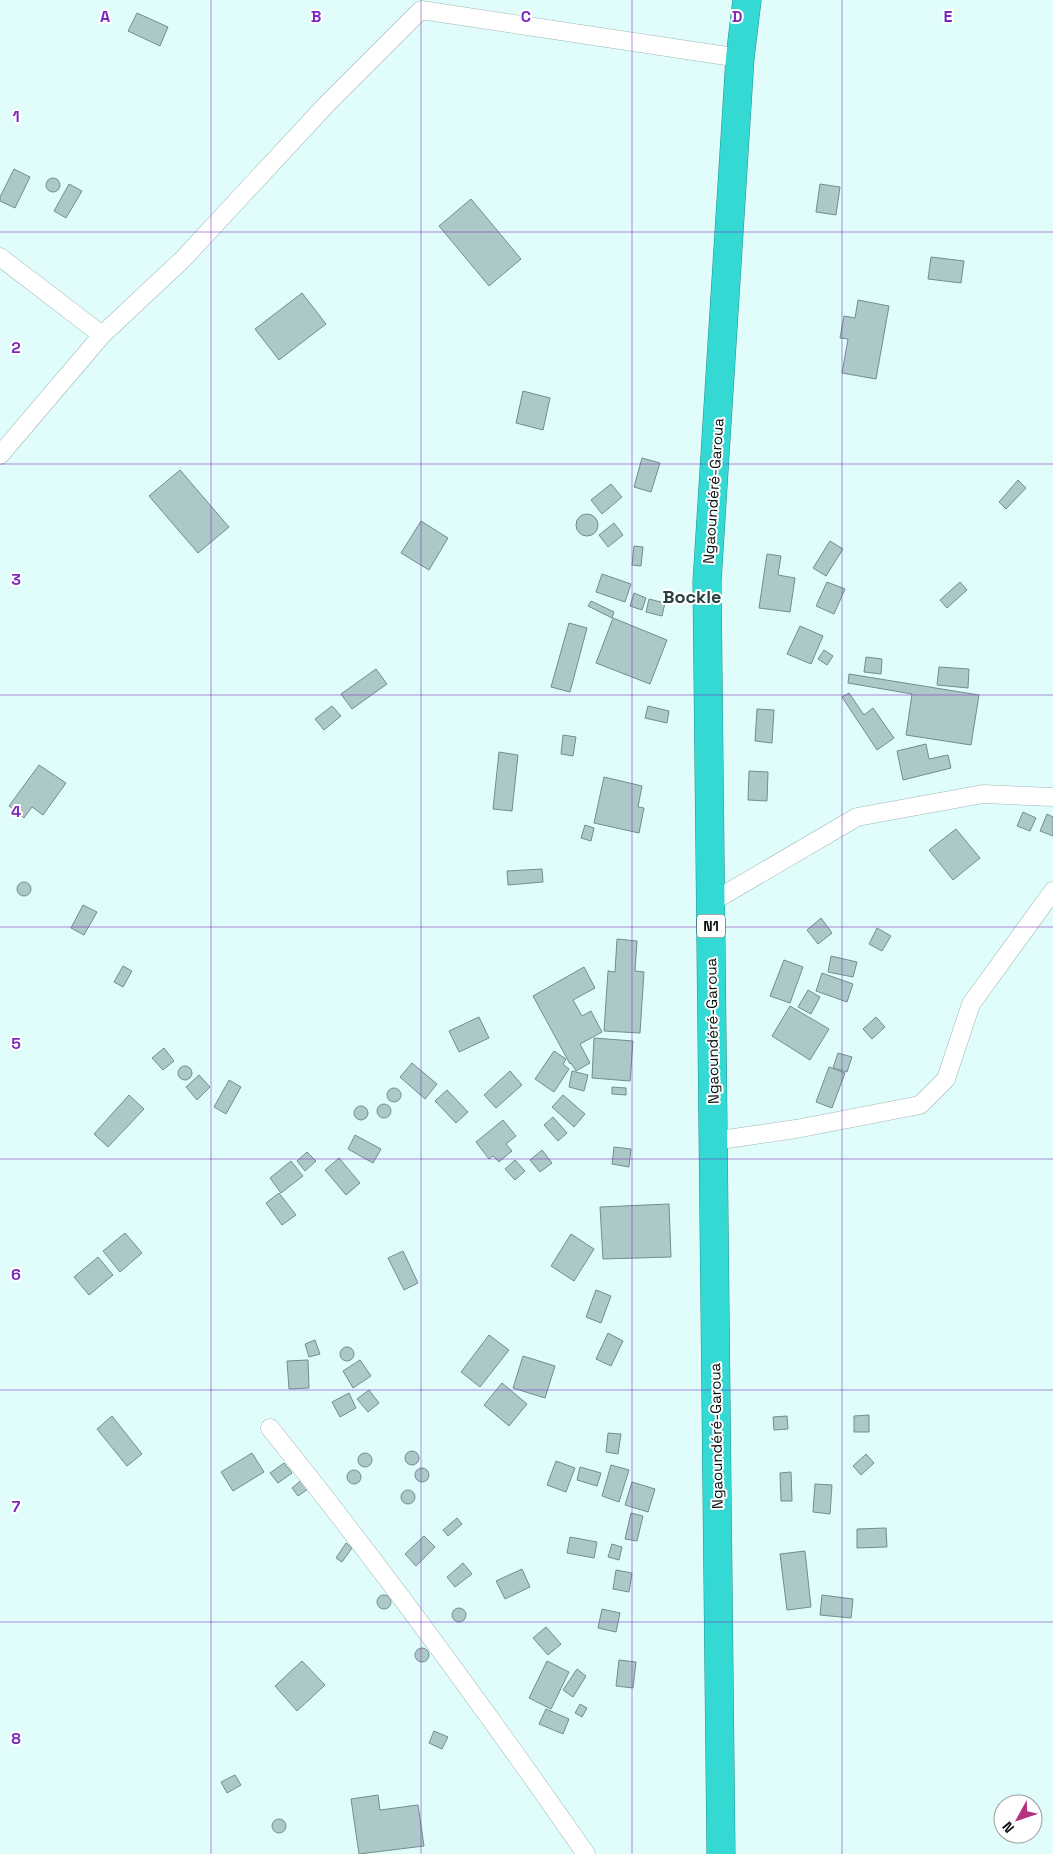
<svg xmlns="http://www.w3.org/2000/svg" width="1053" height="1854" font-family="'Space Grotesk',sans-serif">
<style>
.building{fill:#acc9c7;stroke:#738e8c}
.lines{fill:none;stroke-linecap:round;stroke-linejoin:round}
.street-casing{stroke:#9cb8b6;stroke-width:19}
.highway-casing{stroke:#24928e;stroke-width:29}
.street{stroke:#fff;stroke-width:18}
.highway{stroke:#35d9d4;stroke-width:28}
.grid{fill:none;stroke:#7b2cbf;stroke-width:1;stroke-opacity:0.55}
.labels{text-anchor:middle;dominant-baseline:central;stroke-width:4;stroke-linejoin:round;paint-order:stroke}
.shield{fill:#fff;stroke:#505656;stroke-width:1}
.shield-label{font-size:14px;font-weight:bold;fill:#050e0d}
.street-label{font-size:15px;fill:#050e0d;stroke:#fff}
.quarter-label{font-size:18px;font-weight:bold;fill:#273f3e;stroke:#fff}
.grid-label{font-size:16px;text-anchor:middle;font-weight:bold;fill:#7b2cbf;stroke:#fff;stroke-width:4;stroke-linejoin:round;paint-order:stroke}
</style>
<rect width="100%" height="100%" fill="#e0fdfb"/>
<path class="building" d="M137 13 168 27 160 46 128 31Z
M14 169 30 177 15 208 0 201V197Z
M46 185a7 7 0 1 1 14 0a7 7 0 1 1-14 0Z
M69 184 82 191 66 218 54 211Z
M820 184 840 187 836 215 816 212Z
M471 199 521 259 489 286 439 226Z
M931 257 964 261 961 283 928 279Z
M302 293 326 324 279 360 255 329Z
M858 300 889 306 876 379 842 373 848 339 840 338 844 316 855 318Z
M523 391 550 398 543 430 516 423Z
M642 458 660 463 651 492 634 487Z
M180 470 229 527 198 553 149 496Z
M1018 480 1026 488 1006 509 999 502Z
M611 484 622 497 602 514 591 500Z
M576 525a11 11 0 1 1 22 0a11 11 0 1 1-22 0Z
M421 521 448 538 429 570 401 553Z
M614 523 623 535 608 547 599 535Z
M830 541 843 549 826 576 813 568Z
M634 546 643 547 641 566 632 565Z
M767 554 781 556 778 575 795 578 790 612 759 608Z
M602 574 631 584 625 602 596 592Z
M827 582 845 589 834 614 816 606Z
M960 582 967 590 947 608 940 600Z
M634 593 646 598 642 610 630 606Z
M649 599 665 603 662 616 646 612Z
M591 601 614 612 612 618 588 606Z
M613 618 667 640 650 684 596 663Z
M569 623 587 628 570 692 551 687Z
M800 626 823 636 811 664 787 654Z
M824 650 833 656 827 665 818 659Z
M866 657 882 659 881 674 864 672Z
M939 667 969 669 968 688 937 685Z
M376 669 387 684 352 709 341 694Z
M849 674 979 695 971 745 906 735 912 694 848 683Z
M849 693 864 715 873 708 894 738 877 750 842 697Z
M332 706 341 716 324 730 315 719Z
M648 706 669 711 667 723 645 718Z
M757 709 774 710 772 743 755 741Z
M563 735 576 737 573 756 561 754Z
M926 744 929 759 948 755 951 768 903 780 897 751Z
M499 752 518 755 512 811 493 809Z
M39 765 66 783 43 815 32 807 24 818 9 806Z
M749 771 768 772 767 801 748 800Z
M604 777 642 786 638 807 644 808 639 833 594 823Z
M1023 812 1036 818 1030 831 1017 826Z
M1047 814 1053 817V836L1040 831Z
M585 825 594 828 591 841 581 838Z
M956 829 980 858 953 880 929 850Z
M542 869 543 882 508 885 507 871Z
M17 889a7 7 0 1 1 14 0a7 7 0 1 1-14 0Z
M83 905 97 912 84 935 71 928Z
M821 918 832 933 818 944 807 930Z
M877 928 891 936 882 951 869 944Z
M617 939 637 941 635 971 644 972 640 1033 604 1031 608 971 615 972Z
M831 956 857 962 853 977 828 972Z
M784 960 803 967 790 1003 770 996Z
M123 966 132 971 123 987 114 982Z
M584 967 595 988 573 1000 582 1016 591 1011 602 1032 580 1044 590 1063 576 1071 571 1063 570 1064 533 996Z
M822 973 853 984 847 1002 816 991Z
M808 990 820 997 811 1014 798 1007Z
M790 1006 829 1029 810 1060 772 1036Z
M479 1017 489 1038 459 1052 449 1031Z
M876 1017 885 1027 872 1039 863 1029Z
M594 1038 633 1041 630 1081 592 1078Z
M164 1048 174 1061 163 1070 152 1058Z
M554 1051 566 1059 563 1064 569 1069 554 1092 535 1079Z
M838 1053 852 1057 847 1072 833 1068Z
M412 1063 437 1084 425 1099 400 1077Z
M178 1073a7 7 0 1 1 14 0a7 7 0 1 1-14 0Z
M829 1067 845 1073 832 1108 816 1102Z
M510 1071 522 1085 496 1108 484 1095Z
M572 1071 588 1075 584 1091 569 1087Z
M199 1075 210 1087 197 1100 186 1087Z
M229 1080 241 1087 226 1114 214 1107Z
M612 1087 626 1088V1095L612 1094Z
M387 1095a7 7 0 1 1 14 0a7 7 0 1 1-14 0Z
M447 1090 468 1112 456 1123 435 1101Z
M129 1095 144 1109 108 1147 94 1134Z
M563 1095 585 1114 574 1127 552 1107Z
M377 1111a7 7 0 1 1 14 0a7 7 0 1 1-14 0Z
M354 1113a7 7 0 1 1 14 0a7 7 0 1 1-14 0Z
M553 1117 567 1133 558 1141 544 1125Z
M503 1120 516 1136 506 1144 512 1151 499 1162 493 1156 489 1159 476 1142Z
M355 1135 381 1149 373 1163 348 1149Z
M614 1147 631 1149 629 1167 612 1164Z
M542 1150 552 1163 540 1172 530 1160Z
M307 1152 316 1161 305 1171 297 1161Z
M339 1158 360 1183 346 1195 325 1170Z
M515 1160 525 1171 515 1180 505 1169Z
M291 1161 303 1176 281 1193 270 1178Z
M279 1193 296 1215 282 1225 266 1203Z
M669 1204 671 1257 603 1259 600 1207Z
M125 1233 142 1253 120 1272 103 1251Z
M571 1234 594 1249 574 1281 551 1266Z
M403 1251 418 1283 404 1290 388 1258Z
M98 1257 113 1275 89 1295 74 1277Z
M596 1290 611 1296 601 1323 586 1317Z
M608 1333 623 1341 611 1366 596 1359Z
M489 1335 509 1350 480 1387 461 1372Z
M315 1340 320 1354 309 1357 305 1344Z
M340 1354a7 7 0 1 1 14 0a7 7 0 1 1-14 0Z
M523 1356 555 1366 545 1398 513 1388Z
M308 1360 309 1388 289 1389 287 1361Z
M360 1360 371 1376 353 1388 343 1371Z
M502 1383 527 1404 509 1426 484 1405Z
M369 1390 379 1403 368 1412 357 1399Z
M349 1393 356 1408 340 1417 332 1402Z
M869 1415V1432H854V1416Z
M112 1416 142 1454 127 1466 97 1429Z
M787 1416 788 1429 774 1430 773 1417Z
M608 1433 621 1434 618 1454 606 1452Z
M405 1458a7 7 0 1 1 14 0a7 7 0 1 1-14 0Z
M358 1460a7 7 0 1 1 14 0a7 7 0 1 1-14 0Z
M252 1453 264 1472 233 1491 221 1472Z
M866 1454 874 1463 861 1475 853 1466Z
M556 1461 575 1468 566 1492 547 1485Z
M284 1463 292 1473 278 1483 270 1473Z
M611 1465 629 1470 619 1502 602 1496Z
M580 1467 601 1473 597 1486 577 1480Z
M415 1475a7 7 0 1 1 14 0a7 7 0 1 1-14 0Z
M347 1477a7 7 0 1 1 14 0a7 7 0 1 1-14 0Z
M791 1472 792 1501H781L780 1473Z
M305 1477 312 1486 298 1496 292 1488Z
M632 1482 655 1489 648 1512 625 1505Z
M815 1484 832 1485 830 1514 813 1512Z
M401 1497a7 7 0 1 1 14 0a7 7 0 1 1-14 0Z
M631 1513 643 1516 637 1541 625 1539Z
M457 1518 462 1524 448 1536 443 1530Z
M886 1528 887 1547 857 1548V1529Z
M424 1536 435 1547 416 1566 405 1554Z
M570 1537 597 1542 594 1558 567 1553Z
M346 1543 352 1548 342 1562 336 1558Z
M612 1544 622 1547 619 1560 608 1557Z
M805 1551 811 1607 787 1610 780 1554Z
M463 1563 472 1574 455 1587 447 1577Z
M522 1569 530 1587 505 1599 496 1581Z
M616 1570 632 1573 629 1592 613 1589Z
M377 1602a7 7 0 1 1 14 0a7 7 0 1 1-14 0Z
M822 1595 853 1599 851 1618 820 1615Z
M452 1615a7 7 0 1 1 14 0a7 7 0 1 1-14 0Z
M602 1609 620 1613 616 1632 598 1628Z
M546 1627 561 1644 548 1655 533 1638Z
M415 1655a7 7 0 1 1 14 0a7 7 0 1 1-14 0Z
M619 1660 636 1662 633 1688 616 1686Z
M302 1661 325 1685 297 1711 275 1686Z
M547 1661 569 1672 551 1709 529 1698Z
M577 1669 586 1676 573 1697 563 1690Z
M580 1704 587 1708 582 1717 575 1713Z
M546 1709 569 1719 563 1734 539 1724Z
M434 1731 448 1737 442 1749 429 1743Z
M235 1775 241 1785 227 1793 221 1782Z
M378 1795 380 1810 418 1805 424 1846 359 1854 351 1799Z
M272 1826a7 7 0 1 1 14 0a7 7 0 1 1-14 0Z"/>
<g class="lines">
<defs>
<path id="street" d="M0 257 102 335
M0 455 102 335 183 259 325 106 421 10 740 58
M710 903 857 817 983 794 1053 797
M713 1141 796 1129 920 1105 946 1079 971 1004 1053 891
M270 1428C381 1566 485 1709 586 1854"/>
<path id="highway" d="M721 1854 707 582 740 58 747 0"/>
</defs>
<use href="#street" class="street-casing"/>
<use href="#highway" class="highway-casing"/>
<use href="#street" class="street"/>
<use href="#highway" class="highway"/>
</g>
<path class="grid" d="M211 0V1854M421 0V1854M632 0V1854M842 0V1854M0 232H1053M0 464H1053M0 695H1053M0 927H1053M0 1159H1053M0 1390H1053M0 1622H1053"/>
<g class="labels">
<rect class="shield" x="697" y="914.5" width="28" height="23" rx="4"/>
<g class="shield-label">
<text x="711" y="926">N1</text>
</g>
<g class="street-label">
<text transform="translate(713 491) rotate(-86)">Ngaoundéré-Garoua</text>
<text transform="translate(712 1031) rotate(-91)">Ngaoundéré-Garoua</text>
<text transform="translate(716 1436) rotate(-91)">Ngaoundéré-Garoua</text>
</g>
<g class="quarter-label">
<text x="692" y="596">Bockle</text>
</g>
</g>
<g class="grid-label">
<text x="105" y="22">A</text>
<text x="316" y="22">B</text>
<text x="526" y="22">C</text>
<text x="737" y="22">D</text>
<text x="948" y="22">E</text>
<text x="16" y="122">1</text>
<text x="16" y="353">2</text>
<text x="16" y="585">3</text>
<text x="16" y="817">4</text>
<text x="16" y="1049">5</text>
<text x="16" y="1280">6</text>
<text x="16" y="1512">7</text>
<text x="16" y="1744">8</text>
</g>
<g transform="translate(1018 1819) rotate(230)"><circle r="24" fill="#ffffff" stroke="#9b9f9e"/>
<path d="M0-4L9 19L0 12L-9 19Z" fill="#b3337f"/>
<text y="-8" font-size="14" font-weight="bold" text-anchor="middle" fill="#050e0d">N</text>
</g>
</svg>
